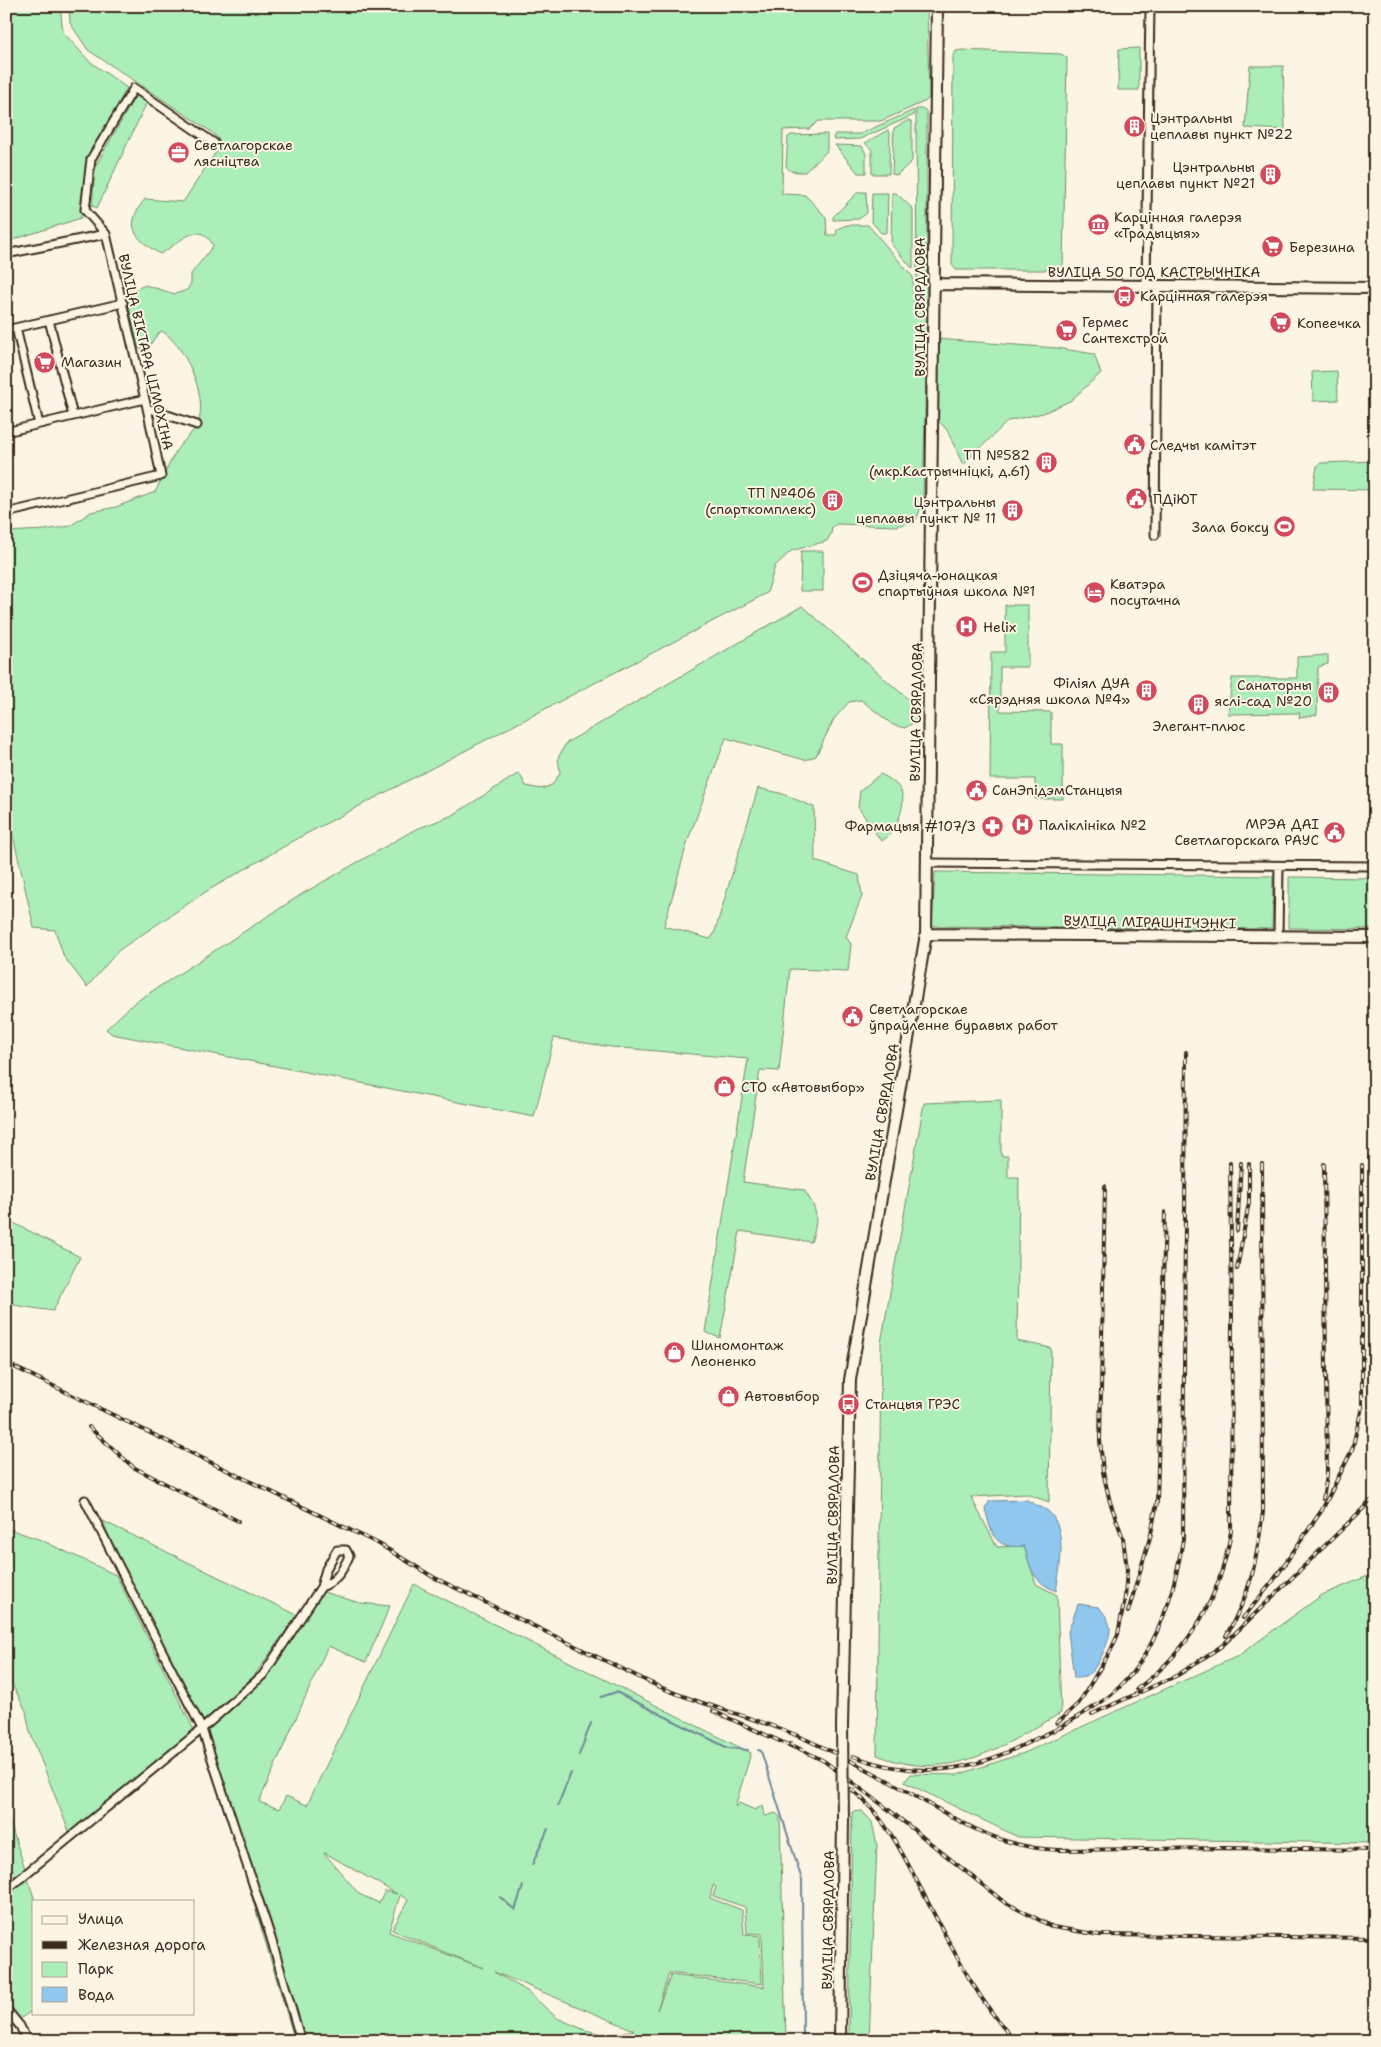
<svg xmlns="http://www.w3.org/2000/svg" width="1381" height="2047" viewBox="0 0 1381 2047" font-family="'Shantell Sans',sans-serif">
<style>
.green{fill:#aceeb7;stroke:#748c6a;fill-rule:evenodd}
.water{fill:#90c7ee;stroke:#6e889b}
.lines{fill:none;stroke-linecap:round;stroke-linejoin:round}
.stream{stroke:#6e889b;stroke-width:2}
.street-casing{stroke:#3b2a1e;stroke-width:11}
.secondary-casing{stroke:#3b2a1e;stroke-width:14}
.street{stroke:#fcf5e5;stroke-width:7}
.secondary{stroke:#fcf5e5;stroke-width:10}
.rail-casing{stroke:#3b2a1e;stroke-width:4}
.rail{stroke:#fcf5e5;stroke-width:2;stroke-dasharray:5.5;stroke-linecap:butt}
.secondary-bridge-casing{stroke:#3b2a1e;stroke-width:14;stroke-linecap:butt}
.secondary-bridge{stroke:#fcf5e5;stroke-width:10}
.labels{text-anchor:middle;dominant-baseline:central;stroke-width:4;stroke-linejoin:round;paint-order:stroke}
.poi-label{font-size:14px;fill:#3b2a1e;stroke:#fcf5e5;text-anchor:start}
.street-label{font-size:14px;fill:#3b2a1e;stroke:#fcf5e5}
</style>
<rect width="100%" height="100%" fill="#fcf5e5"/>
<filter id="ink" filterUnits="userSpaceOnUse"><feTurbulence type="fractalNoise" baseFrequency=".02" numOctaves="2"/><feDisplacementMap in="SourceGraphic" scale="10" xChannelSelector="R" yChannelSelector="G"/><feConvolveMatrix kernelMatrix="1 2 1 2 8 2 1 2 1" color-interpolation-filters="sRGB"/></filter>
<g filter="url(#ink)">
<!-- green -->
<path class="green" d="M 6,6 L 60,6 L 63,32 L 88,60 L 127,88 L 87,158 L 81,218 L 6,242 Z
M 69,6 L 927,6 L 929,98 L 926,101 L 881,121 L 819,121 L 809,129 L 783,130 L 782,194 L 805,195 L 826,217 L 827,235 L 836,235 L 837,229 L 847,225 L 868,225 L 913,277 L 914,314 L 917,317 L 916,109 L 924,109 L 927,113 L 927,325 L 923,503 L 916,520 L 898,526 L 837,524 L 832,527 L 831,534 L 827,541 L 791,551 L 775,566 L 767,593 L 304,835 L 207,891 L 119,950 L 87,987 L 64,957 L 55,930 L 34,928 L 6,804 L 6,532 L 45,530 L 70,526 L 91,512 L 116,507 L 155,492 C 162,478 169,464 176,451 C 182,441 196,431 199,420 C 207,393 184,345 162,331 C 153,336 152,347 143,351 L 138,347 L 126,294 L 145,285 L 175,294 L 187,290 L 191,283 L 191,274 L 213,246 C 199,216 177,246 160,254 C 133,238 124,225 145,199 L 183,202 L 216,152 L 219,140 L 213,133 L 88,50 L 70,23 Z
M 1139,48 L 1139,90 L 1118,90 L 1119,49 Z
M 962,50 L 1061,54 L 1067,58 L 1063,266 L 1059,270 L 956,270 L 952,265 L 953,57 L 956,51 Z
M 1250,66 L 1283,66 L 1285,130 L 1245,128 Z
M 136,95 L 147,102 L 97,208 L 92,206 L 95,167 Z
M 914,110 L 914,115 L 860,139 L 835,140 L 833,138 L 835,134 L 860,134 Z
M 909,120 L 912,122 L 912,161 L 897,175 L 892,174 L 894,128 Z
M 888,130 L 890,133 L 889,174 L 872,174 L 872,150 L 865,143 Z
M 827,134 L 827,151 L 805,172 C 797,172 790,173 786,166 L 788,137 L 791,135 Z
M 835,145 L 862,146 L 866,154 L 866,173 L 858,173 Z
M 858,192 L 866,192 L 867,213 L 859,219 L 833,220 L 833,217 Z
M 872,193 L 888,193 L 887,231 L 885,233 L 881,233 L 871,221 Z
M 892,193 L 896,193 L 913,209 L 913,269 L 891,244 Z
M 936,339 L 1057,348 L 1094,354 L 1101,373 L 1070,401 L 1043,413 L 1008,421 L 963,465 L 947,430 L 934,416 Z
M 1337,371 L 1338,400 L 1313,401 L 1312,372 Z
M 1375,461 L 1375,490 L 1313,489 L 1317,466 L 1321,463 Z
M 801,551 L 823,551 L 823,591 L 800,591 Z
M 1005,605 L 1028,605 L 1028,667 L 1000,667 L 1000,711 L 1051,712 L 1051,744 L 1063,744 L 1063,799 L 1035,799 L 1035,779 L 990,779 L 991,652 L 1005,652 Z
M 802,606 L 917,707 L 916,721 L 905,728 L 893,725 L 861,700 L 849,702 L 834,719 L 816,756 L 805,760 L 726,738 L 688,840 L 664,926 L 710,939 L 714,934 L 758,788 L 780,793 L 814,807 L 815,861 L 859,875 L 862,896 L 846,937 L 851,944 L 848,971 L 790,969 L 779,1071 L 760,1070 L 743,1182 L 804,1190 C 818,1210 819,1218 811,1242 L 740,1231 L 720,1338 L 705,1332 L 748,1059 L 611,1047 L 554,1038 L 534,1117 L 112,1034 L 106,1029 L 134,1003 L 302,894 L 414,830 L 453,815 L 519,773 L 526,786 L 541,789 L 552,785 L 560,773 L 558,758 L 566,743 Z
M 1328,655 L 1328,664 L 1318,667 L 1317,715 L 1299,718 L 1300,713 L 1228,714 L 1232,678 L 1297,678 L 1297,657 Z
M 880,774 C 888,777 900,785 902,794 C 906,807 894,837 881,841 L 858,807 L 860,791 Z
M 935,872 L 1273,876 L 1272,929 L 932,926 Z
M 1289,877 L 1375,878 L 1375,929 L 1289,928 Z
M 1001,1100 L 1001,1156 L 1008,1156 L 1008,1177 L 1019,1177 L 1017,1341 L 1051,1348 L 1049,1502 L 1027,1494 L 971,1497 L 997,1547 L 1024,1546 L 1036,1584 L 1057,1595 L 1061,1713 C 999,1748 950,1784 877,1755 L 881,1343 L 924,1103 Z
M 6,1219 L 80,1257 L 53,1311 L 19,1306 L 6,1301 Z
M 103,1521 L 297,1615 L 254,1676 L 199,1725 L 112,1546 Z
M 6,1528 L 41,1540 L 116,1575 L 194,1730 L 70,1834 L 30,1732 L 26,1711 L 12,1684 L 6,1649 Z
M 1375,1573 L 1375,1843 L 1018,1837 L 904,1782 L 911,1774 L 957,1775 L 1024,1753 L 1238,1656 L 1322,1595 Z
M 414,1584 L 751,1753 L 735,1807 L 739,1803 L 755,1810 L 763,1805 L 765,1816 L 776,1813 L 780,1817 L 786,2041 L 295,2041 L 203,1734 L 261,1681 L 281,1655 L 320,1591 L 360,1603 L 390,1606 L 366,1662 L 328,1646 L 259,1802 L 279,1809 L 286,1796 L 307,1805 ZM 324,1853 L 325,1853 L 397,1894 L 385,1891 L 379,1903 L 359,1894 ZM 713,1885 L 716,1887 L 713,1896 L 745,1907 L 747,1933 L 762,1934 L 764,1987 L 671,1975 L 657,2010 L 669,1973 L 762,1984 L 760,1936 L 744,1934 L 742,1910 L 710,1898 ZM 400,1895 L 408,1900 L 392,1930 L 483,1968 L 389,1932 ZM 494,1972 L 634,2030 L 609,2035 L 585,2030 L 557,2018 L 527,1991 Z
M 6,1810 L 25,1869 L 6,1884 Z
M 862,1811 L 872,1822 L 877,1845 L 869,2041 L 849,2041 L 852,1812 Z
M 28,1879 L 35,1901 L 34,2009 L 20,2019 L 6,1999 L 6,1896 Z"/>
<!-- water -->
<path class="water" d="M 1027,1500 C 1033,1504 1042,1507 1048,1511 C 1068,1529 1060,1568 1056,1591 C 1032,1581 1031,1569 1024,1546 C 994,1550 991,1533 985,1508 L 990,1501 Z
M 1078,1604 L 1099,1607 C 1104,1613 1109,1620 1110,1628 C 1111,1640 1096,1672 1085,1677 C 1082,1678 1077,1678 1074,1678 L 1068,1632 Z"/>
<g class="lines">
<!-- stream -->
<path class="stream" d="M 601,1697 L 616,1692 L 728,1748 L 748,1750
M 758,1750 L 761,1751 L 802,1880 L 803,2041
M 579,1755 L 591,1723
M 558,1805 L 571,1773
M 532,1865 L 548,1829
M 500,1897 L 515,1910 L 523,1886"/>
<defs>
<path id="street" d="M 6,254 L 106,234 L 85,210 L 91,159 L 134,88 L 214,143
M 1146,286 L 1150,6
M 49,320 L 73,416
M 16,328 L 39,424
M 6,330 L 123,303
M 147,408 L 197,425
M 6,432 L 145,399
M 6,513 L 161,476 L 147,408 L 106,234
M 1155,535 L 1157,286
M 928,863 L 1375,866
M 1278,937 L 1279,866
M 85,1500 L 202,1729 L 271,1938 L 301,2041
M 6,1890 L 202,1729 L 263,1675 L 321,1587 L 326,1569 L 337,1550 L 346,1550 L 349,1556 C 343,1570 336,1582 321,1587
M 6,2009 L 20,2026 L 27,2041"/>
<path id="secondary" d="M 934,284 L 1375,288
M 926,934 L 1375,937
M 842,1725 L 850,1380 L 926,934 L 937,6
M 840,2041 L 843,1821"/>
</defs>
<!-- street casing -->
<use href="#street" class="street-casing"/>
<!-- secondary casing -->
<use href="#secondary" class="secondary-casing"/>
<!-- street -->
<use href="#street" class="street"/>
<!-- secondary -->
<use href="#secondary" class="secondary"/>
<defs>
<path id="rail" d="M 1237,1231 L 1241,1163
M 1237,1269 L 1249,1202 L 1249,1164
M 6,1363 L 379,1544 L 433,1577 L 651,1683 C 698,1705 750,1715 798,1736 C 833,1751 869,1770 903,1789 C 956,1819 996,1848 1059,1850 L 1225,1848 L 1375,1850
M 89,1427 L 133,1467 L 238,1521
M 1323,1499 L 1327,1475 L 1324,1164
M 1128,1612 L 1151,1534 L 1157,1502 L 1165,1212
M 1243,1618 L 1273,1581 L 1322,1510 L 1352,1450 L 1362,1407 L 1362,1165
M 1226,1636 C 1252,1590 1256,1563 1263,1512 L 1262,1164
M 1137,1689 C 1191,1649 1221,1597 1231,1531 L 1232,1319 L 1230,1163
M 713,1711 L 795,1748
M 1092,1714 L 1178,1675 L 1223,1645 L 1375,1497
M 1057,1723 L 1079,1703 L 1111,1650 L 1118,1634 L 1125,1598 L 1127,1569 L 1123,1538 L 1110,1502 L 1103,1472 L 1100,1440 L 1105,1186
M 1057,1729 C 1075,1718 1095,1708 1112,1694 C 1156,1656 1174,1595 1183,1539 L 1186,1052
M 790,1744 L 824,1761 L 889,1810 L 1004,1902 L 1053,1927 L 1100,1935 L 1375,1938
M 853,1756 C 903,1775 953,1775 1003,1754 C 1023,1746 1042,1735 1062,1727
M 851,1789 C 884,1815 902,1852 921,1889 C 949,1942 974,1996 1015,2041"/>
</defs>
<!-- rail casing -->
<use href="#rail" class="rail-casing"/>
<!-- rail -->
<use href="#rail" class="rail"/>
<defs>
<path id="secondary-bridge" d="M 842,1725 L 843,1821"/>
</defs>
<!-- secondary-bridge casing -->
<use href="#secondary-bridge" class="secondary-bridge-casing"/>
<!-- secondary-bridge -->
<use href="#secondary-bridge" class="secondary-bridge"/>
</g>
</g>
<!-- icons -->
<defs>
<symbol id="building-disc" viewBox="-11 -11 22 22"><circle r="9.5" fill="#d1495b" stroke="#fcf5e5"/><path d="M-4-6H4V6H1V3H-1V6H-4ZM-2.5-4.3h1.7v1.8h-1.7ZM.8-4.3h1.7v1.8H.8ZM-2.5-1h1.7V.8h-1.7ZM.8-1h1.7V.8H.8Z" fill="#fff"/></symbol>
<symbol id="office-disc" viewBox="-11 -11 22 22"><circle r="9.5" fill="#d1495b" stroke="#fcf5e5"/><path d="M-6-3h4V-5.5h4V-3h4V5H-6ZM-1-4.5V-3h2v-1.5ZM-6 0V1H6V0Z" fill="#fff"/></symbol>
<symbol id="museum-disc" viewBox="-11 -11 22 22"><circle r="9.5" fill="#d1495b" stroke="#fcf5e5"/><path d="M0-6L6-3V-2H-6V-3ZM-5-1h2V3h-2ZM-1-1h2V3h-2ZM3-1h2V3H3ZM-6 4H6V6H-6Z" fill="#fff"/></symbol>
<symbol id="supermarket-disc" viewBox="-11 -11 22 22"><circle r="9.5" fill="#d1495b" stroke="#fcf5e5"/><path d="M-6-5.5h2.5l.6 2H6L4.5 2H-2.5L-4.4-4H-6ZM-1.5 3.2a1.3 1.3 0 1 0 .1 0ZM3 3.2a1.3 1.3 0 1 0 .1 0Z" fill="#fff"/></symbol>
<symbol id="bus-disc" viewBox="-11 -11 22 22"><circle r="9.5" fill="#d1495b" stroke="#fcf5e5"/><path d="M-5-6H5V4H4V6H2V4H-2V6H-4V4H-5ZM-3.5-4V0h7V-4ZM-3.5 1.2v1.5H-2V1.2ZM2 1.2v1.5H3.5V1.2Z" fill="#fff"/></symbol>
<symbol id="civic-disc" viewBox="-11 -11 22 22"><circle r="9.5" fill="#d1495b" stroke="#fcf5e5"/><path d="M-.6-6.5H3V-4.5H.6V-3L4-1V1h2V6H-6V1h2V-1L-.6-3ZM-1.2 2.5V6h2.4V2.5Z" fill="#fff"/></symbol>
<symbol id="stadium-disc" viewBox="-11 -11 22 22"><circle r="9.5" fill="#d1495b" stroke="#fcf5e5"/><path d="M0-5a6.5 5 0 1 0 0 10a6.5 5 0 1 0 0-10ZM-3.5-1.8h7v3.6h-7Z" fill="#fff"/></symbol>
<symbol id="hotel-disc" viewBox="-11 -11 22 22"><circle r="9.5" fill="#d1495b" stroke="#fcf5e5"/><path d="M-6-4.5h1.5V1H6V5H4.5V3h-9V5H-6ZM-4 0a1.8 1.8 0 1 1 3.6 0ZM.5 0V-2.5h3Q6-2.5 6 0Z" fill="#fff"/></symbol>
<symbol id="hospital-disc" viewBox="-11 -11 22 22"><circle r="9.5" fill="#d1495b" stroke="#fcf5e5"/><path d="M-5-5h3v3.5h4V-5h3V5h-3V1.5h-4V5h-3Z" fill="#fff"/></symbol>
<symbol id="pharmacy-disc" viewBox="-11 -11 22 22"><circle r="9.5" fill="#d1495b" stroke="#fcf5e5"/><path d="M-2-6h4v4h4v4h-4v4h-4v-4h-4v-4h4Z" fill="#fff"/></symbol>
<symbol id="shop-disc" viewBox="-11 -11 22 22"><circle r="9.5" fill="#d1495b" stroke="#fcf5e5"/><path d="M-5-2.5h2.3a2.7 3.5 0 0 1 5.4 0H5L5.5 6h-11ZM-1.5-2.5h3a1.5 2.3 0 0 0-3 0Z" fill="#fff"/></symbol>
</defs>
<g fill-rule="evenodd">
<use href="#building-disc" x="1122" y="114" width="25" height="25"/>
<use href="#office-disc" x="166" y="140" width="25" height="25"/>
<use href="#building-disc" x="1258" y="162" width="25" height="25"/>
<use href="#museum-disc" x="1086" y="212" width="25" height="25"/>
<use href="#supermarket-disc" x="1260" y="234" width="25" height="25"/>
<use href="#bus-disc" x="1112" y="284" width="25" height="25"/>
<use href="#supermarket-disc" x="1268" y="310" width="25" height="25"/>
<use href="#supermarket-disc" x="1054" y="318" width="25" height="25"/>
<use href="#supermarket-disc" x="32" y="350" width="25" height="25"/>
<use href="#civic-disc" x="1122" y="432" width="25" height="25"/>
<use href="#building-disc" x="1034" y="450" width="25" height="25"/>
<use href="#civic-disc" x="1124" y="486" width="25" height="25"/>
<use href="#building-disc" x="820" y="488" width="25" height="25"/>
<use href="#building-disc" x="1000" y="498" width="25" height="25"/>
<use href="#stadium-disc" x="1272" y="514" width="25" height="25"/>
<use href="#stadium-disc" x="850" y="570" width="25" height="25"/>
<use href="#hotel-disc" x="1082" y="580" width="25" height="25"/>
<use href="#hospital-disc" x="954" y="614" width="25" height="25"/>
<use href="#building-disc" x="1134" y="678" width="25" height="25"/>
<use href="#building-disc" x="1316" y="680" width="25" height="25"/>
<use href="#building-disc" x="1186" y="692" width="25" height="25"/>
<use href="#civic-disc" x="964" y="778" width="25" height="25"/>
<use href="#hospital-disc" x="1010" y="812" width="25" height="25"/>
<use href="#pharmacy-disc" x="980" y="814" width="25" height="25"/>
<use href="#civic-disc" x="1322" y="820" width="25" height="25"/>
<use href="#civic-disc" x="840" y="1004" width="25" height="25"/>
<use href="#shop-disc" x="712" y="1074" width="25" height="25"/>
<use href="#shop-disc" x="662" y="1340" width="25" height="25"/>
<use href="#shop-disc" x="716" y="1384" width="25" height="25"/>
<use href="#bus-disc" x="836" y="1392" width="25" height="25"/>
</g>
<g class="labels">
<!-- poi labels -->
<g class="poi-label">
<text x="1150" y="118">Цэнтральны<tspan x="1150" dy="16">цеплавы пункт №22</tspan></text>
<text x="194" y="145">Светлагорскае<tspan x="194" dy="16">лясніцтва</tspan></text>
<text x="1255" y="167" text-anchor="end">Цэнтральны<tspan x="1255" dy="16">цеплавы пункт №21</tspan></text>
<text x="1114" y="217">Карцінная галерэя<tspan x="1114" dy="16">«Традыцыя»</tspan></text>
<text x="1289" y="247">Березина</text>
<text x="1140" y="296">Карцінная галерэя</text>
<text x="1082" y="322">Гермес<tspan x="1082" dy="16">Сантехстрой</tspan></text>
<text x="1297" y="323">Копеечка</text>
<text x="61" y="362">Магазин</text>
<text x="1150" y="445">Следчы камітэт</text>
<text x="1030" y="455" text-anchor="end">ТП №582<tspan x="1030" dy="16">(мкр.Кастрычніцкі, д.61)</tspan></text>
<text x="816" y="493" text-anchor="end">ТП №406<tspan x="816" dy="16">(спарткомплекс)</tspan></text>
<text x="1153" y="499">ПДіЮТ</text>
<text x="996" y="502" text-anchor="end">Цэнтральны<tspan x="996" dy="16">цеплавы пункт № 11</tspan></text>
<text x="1269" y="527" text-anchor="end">Зала боксу</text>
<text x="878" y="575">Дзіцяча-юнацкая<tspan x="878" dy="16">спартыўная школа №1</tspan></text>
<text x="1110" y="584">Кватэра<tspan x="1110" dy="16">посутачна</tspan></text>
<text x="983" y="627">Helix</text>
<text x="1130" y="683" text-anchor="end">Філіял ДУА<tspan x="1130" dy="16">«Сярэдняя школа №4»</tspan></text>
<text x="1312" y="685" text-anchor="end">Санаторны<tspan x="1312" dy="16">яслі-сад №20</tspan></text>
<text x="1199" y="726" text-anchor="middle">Элегант-плюс</text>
<text x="992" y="790">СанЭпідэмСтанцыя</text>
<text x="1319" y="824" text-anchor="end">МРЭА ДАІ<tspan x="1319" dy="16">Светлагорскага РАУС</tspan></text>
<text x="1039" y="825">Паліклініка №2</text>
<text x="976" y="826" text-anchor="end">Фармацыя #107/3</text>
<text x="869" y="1009">Светлагорскае<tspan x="869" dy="16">ўпраўленне буравых работ</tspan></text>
<text x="741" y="1087">СТО «Автовыбор»</text>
<text x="691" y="1345">Шиномонтаж<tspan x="691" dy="16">Леоненко</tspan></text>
<text x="744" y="1396">Автовыбор</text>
<text x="865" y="1404">Станцыя ГРЭС</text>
</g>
<!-- street labels -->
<g class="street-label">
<text x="1154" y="272">ВУЛІЦА 50 ГОД КАСТРЫЧНІКА</text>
<text transform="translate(920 307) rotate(-90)">ВУЛІЦА СВЯРДЛОВА</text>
<text transform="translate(146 352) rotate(77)">ВУЛІЦА ВІКТАРА ЦІМОХІНА</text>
<text transform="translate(916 712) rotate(-89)">ВУЛІЦА СВЯРДЛОВА</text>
<text transform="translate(1150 922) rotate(1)">ВУЛІЦА МІРАШНІЧЭНКІ</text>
<text transform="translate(882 1112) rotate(-80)">ВУЛІЦА СВЯРДЛОВА</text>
<text transform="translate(833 1515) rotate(-89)">ВУЛІЦА СВЯРДЛОВА</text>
<text transform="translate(828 1920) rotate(-89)">ВУЛІЦА СВЯРДЛОВА</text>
</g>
</g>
<!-- margin -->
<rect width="1381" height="2047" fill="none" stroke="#fcf5e5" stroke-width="25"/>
<rect x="12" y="12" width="1356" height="2022" fill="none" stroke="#3b2a1e" stroke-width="2" filter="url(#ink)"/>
<!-- legend -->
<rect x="32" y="1900" width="162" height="115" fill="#fcf5e5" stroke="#afa495"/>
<rect x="42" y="1916" width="25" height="8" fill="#fcf5e5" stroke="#afa495"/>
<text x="78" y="1924" font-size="15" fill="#3b2a1e">Улица</text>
<rect x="42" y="1941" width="25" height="8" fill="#3b2a1e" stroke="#afa495"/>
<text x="78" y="1950" font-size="15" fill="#3b2a1e">Железная дорога</text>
<rect x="42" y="1962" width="25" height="15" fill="#aceeb7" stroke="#afa495"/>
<text x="78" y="1974" font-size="15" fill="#3b2a1e">Парк</text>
<rect x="42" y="1987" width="25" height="15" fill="#90c7ee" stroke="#afa495"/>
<text x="78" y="2000" font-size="15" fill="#3b2a1e">Вода</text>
</svg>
